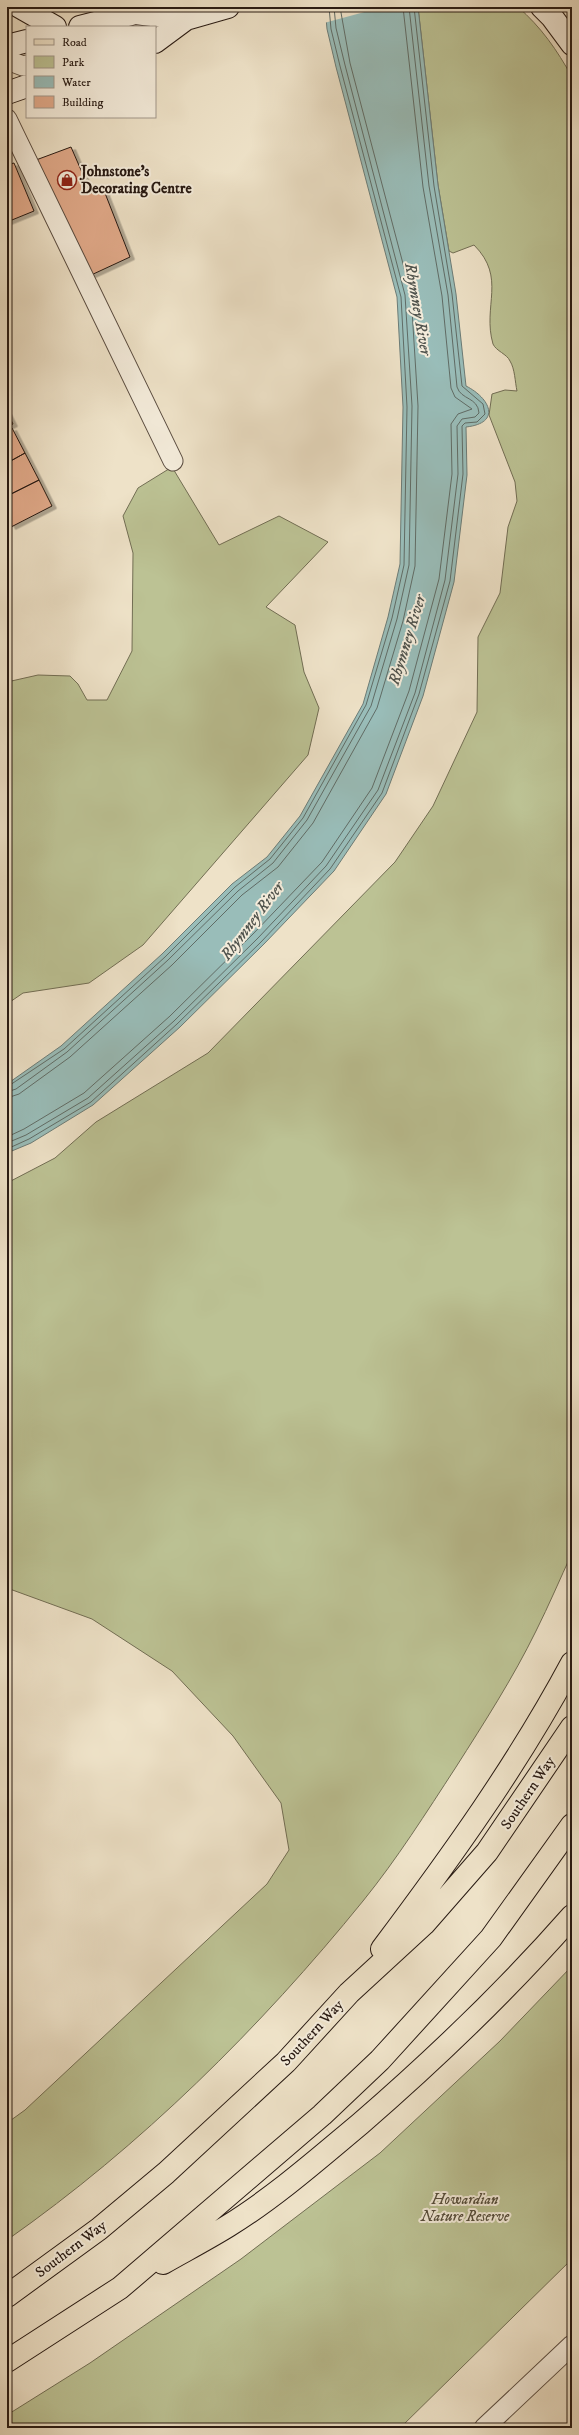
<svg xmlns="http://www.w3.org/2000/svg" width="579" height="2435" viewBox="0 0 579 2435" font-family="'IM FELL DW Pica',serif">
<style>
.green{fill:#bcc294;stroke:#726e54}
.water{fill:#99bdb9;stroke:#6c7c77}
.pier{fill:#eee2c8}
.lines{fill:none;stroke-linecap:round;stroke-linejoin:round}
.shore{stroke:#606c66;stroke-width:1}
.building{fill:#e1aa8a;stroke:#281a13;filter:url(#shadow)}
.lane-casing{stroke:#5a4c40;stroke-width:21}
.secondary-casing{stroke:#281a13;stroke-width:24}
.primary-casing{stroke:#281a13;stroke-width:24}
.lane{stroke:#f4ecdb;stroke-width:19}
.secondary{stroke:#f4ecdb;stroke-width:22}
.primary{stroke:#eee2c8;stroke-width:22}
.labels{text-anchor:middle;dominant-baseline:central;stroke-width:4;stroke-linejoin:round;paint-order:stroke}
.poi-label{font-size:15px;font-weight:bold;fill:#281a13;stroke:#f4ecdb;text-anchor:start}
.street-label{font-size:15px;fill:#281a13;stroke:#f4ecdb}
.park-label{font-size:15px;font-style:italic;fill:#544c3a;stroke:#f4ecdb}
.water-label{font-size:16px;font-style:italic;fill:#50534d;stroke:#f4ecdb}
</style>
<defs>
<filter id="shadow"><feDropShadow dx="4.5" dy="2.5" stdDeviation="0" flood-color="#0004"/></filter>
</defs>
<rect width="100%" height="100%" fill="#eee2c8"/>
<filter id="stains"><feTurbulence type="fractalNoise" baseFrequency=".005" numOctaves="4"/><feColorMatrix values="0 0 0 0 .2 0 0 0 0 .09 0 0 0 0 .02 0 0 0 .5 -.17"/></filter>
<radialGradient id="worn" r=".72"><stop offset=".6" stop-color="#630" stop-opacity="0"/><stop offset="1" stop-color="#630" stop-opacity=".3"/></radialGradient>
<!-- green -->
<path class="green" d="M 418,7 L 518,7 C 541,27 557,50 572,77 L 572,1553 C 560,1579 549,1605 536,1631 C 513,1678 484,1723 456,1767 C 426,1813 397,1859 363,1901 C 260,2028 141,2146 7,2240 L 7,2123 L 25,2110 L 267,1884 L 289,1850 L 281,1803 L 233,1736 L 172,1671 L 92,1619 L 7,1588 L 7,1183 L 55,1158 L 96,1122 L 208,1053 L 395,862 L 433,806 L 477,712 L 478,637 L 500,593 L 508,527 L 517,501 L 515,482 L 489,415 L 492,394 L 505,390 L 517,391 C 515,382 515,369 510,361 C 507,354 496,351 493,344 C 482,306 507,278 474,245 L 453,253 L 449,251 L 438,185 Z
M 172,467 L 219,545 L 279,516 L 328,542 L 266,607 L 295,625 L 304,672 L 319,708 L 308,755 L 143,945 L 89,983 L 23,993 L 7,1004 L 7,682 L 38,675 L 70,676 L 78,684 L 87,700 L 107,700 L 132,651 L 133,553 L 123,516 L 138,488 Z
M 572,1966 L 572,2259 L 400,2428 L 7,2428 L 7,2415 L 90,2363 L 241,2259 L 380,2153 L 500,2041 Z"/>
<!-- water -->
<path class="water" d="M 325,7 L 418,7 L 438,185 L 456,294 L 466,386 C 490,398 502,423 466,427 L 467,475 L 454,582 L 423,696 L 386,794 L 334,871 L 264,944 L 180,1027 L 93,1105 L 31,1143 L 7,1153 L 7,1084 L 61,1046 L 162,954 L 232,884 L 267,857 L 300,816 L 363,704 L 388,617 L 400,564 L 403,407 L 397,297 L 336,67 L 327,29 Z"/>
<!-- pier -->
<path class="pier" d="M 323,7 L 383,7 L 324,23 Z"/>
<g class="lines">
<!-- shore -->
<path class="shore" d="M 7,1087 L 64,1049 L 165,957 L 235,887 L 270,859 L 303,818 L 366,705 L 392,618 L 404,565 L 407,407 L 401,297 L 340,66 L 331,29 L 329,7
M 7,1092 L 16,1089 L 67,1052 L 168,960 L 238,891 L 273,863 L 307,820 L 371,706 L 397,619 L 409,565 L 412,406 L 405,295 L 345,65 L 336,28 L 334,7
M 7,1098 L 19,1094 L 70,1057 L 172,965 L 242,895 L 278,867 L 313,823 L 377,708 L 403,621 L 415,566 L 418,406 L 411,294 L 350,63 L 340,7
M 7,1137 L 24,1129 L 84,1093 L 170,1016 L 253,934 L 322,862 L 372,788 L 409,691 L 439,579 L 452,474 L 451,424 L 458,414 L 472,409 L 455,397 L 451,388 L 442,296 L 423,187 L 403,7
M 7,1143 L 26,1135 L 88,1098 L 174,1021 L 258,938 L 326,866 L 378,790 L 415,693 L 445,580 L 458,474 L 457,426 L 462,419 L 475,417 L 479,413 C 478,397 461,400 457,387 L 448,295 L 429,186 L 409,7
M 7,1149 L 29,1139 L 91,1102 L 177,1024 L 261,942 L 330,869 L 382,793 L 419,694 L 450,581 L 463,474 L 462,426 L 465,423 L 477,422 L 485,414 L 483,404 L 462,386 L 452,294 L 434,186 L 414,7"/>
</g>
<!-- building -->
<path class="building" d="M 71,147 L 91,193 L 103,188 L 130,257 L 89,276 L 36,160 Z
M 14,163 L 34,211 L 7,222 L 7,165 Z
M 7,412 L 13,424 L 7,427 Z
M 12,428 L 25,453 L 7,463 L 7,430 Z
M 25,453 L 39,480 L 7,496 L 7,463 Z
M 39,480 L 52,506 L 11,527 L 7,519 L 7,496 Z"/>
<g class="lines">
<defs>
<path id="lane" d="M 7,60 L 23,66 L 27,65
M 7,119 L 173,461
M 484,2428 L 572,2345"/>
<path id="secondary" d="M 20,7 L 55,27
M 542,7 L 552,17 L 572,44
M 80,27 L 135,13 L 186,19 L 228,7
M 155,42 L 186,19
M 7,46 L 27,41
M 7,93 L 27,86"/>
<path id="primary" d="M 382,1949 C 451,1857 518,1764 572,1663
M 163,2263 C 184,2251 207,2239 228,2226 C 275,2197 318,2159 360,2124 C 435,2059 507,1990 572,1916
M 7,2296 L 99,2229 L 166,2173 L 286,2062 L 349,1993 L 424,1924 L 487,1852 L 572,1727
M 7,2361 L 120,2288 L 322,2115 L 380,2060 L 491,1938 L 572,1825"/>
</defs>
<!-- lane casing -->
<use href="#lane" class="lane-casing"/>
<!-- secondary casing -->
<use href="#secondary" class="secondary-casing"/>
<!-- primary casing -->
<use href="#primary" class="primary-casing"/>
<!-- lane -->
<use href="#lane" class="lane"/>
<!-- secondary -->
<use href="#secondary" class="secondary"/>
<!-- primary -->
<use href="#primary" class="primary"/>
</g>
<!-- icons -->
<defs>
<symbol id="shop-ring" viewBox="-11 -11 22 22"><circle r="9.5" fill="#f4ecdb" stroke="#8f2418" stroke-width="1.5"/><path d="M-5-2.5h2.3a2.7 3.5 0 0 1 5.4 0H5L5.5 6h-11ZM-1.5-2.5h3a1.5 2.3 0 0 0-3 0Z" fill="#8f2418"/></symbol>
</defs>
<g fill-rule="evenodd">
<use href="#shop-ring" x="56" y="169" width="22" height="22"/>
</g>
<g class="labels">
<!-- poi labels -->
<g class="poi-label">
<text x="81" y="171">Johnstone's<tspan x="81" dy="17">Decorating Centre</tspan></text>
</g>
<!-- street labels -->
<g class="street-label">
<text transform="translate(528 1793) rotate(-56)">Southern Way</text>
<text transform="translate(312 2033) rotate(-47)">Southern Way</text>
<text transform="translate(71 2249) rotate(-37)">Southern Way</text>
</g>
<!-- park labels -->
<g class="park-label">
<text x="465" y="2199">Howardian<tspan x="465" dy="17">Nature Reserve</tspan></text>
</g>
<!-- water labels -->
<g class="water-label">
<text transform="translate(418 309) rotate(80)">Rhymney River</text>
<text transform="translate(407 640) rotate(-73)">Rhymney River</text>
<text transform="translate(252 921) rotate(-53)">Rhymney River</text>
</g>
</g>
<!-- margin -->
<rect width="579" height="2435" fill="none" stroke="#eee2c8" stroke-width="24"/>
<rect x="8" y="8" width="563" height="2419" fill="none" stroke="#281a13" stroke-width="2"/>
<rect x="12" y="12" width="555" height="2411" fill="none" stroke="#281a13"/>
<!-- legend -->
<rect x="26" y="26" width="130" height="92" fill="#f4ecdb" stroke="#a2988b"/>
<rect x="34" y="39" width="20" height="6" fill="#eee2c8" stroke="#a2988b"/>
<text x="62" y="46" font-size="12" fill="#281a13">Road</text>
<rect x="34" y="56" width="20" height="12" fill="#bcc294" stroke="#a2988b"/>
<text x="62" y="66" font-size="12" fill="#281a13">Park</text>
<rect x="34" y="76" width="20" height="12" fill="#99bdb9" stroke="#a2988b"/>
<text x="62" y="86" font-size="12" fill="#281a13">Water</text>
<rect x="34" y="96" width="20" height="12" fill="#e1aa8a" stroke="#a2988b"/>
<text x="62" y="106" font-size="12" fill="#281a13">Building</text>
<rect width="100%" height="100%" filter="url(#stains)"/>
<rect width="100%" height="100%" fill="url(#worn)"/>
</svg>
